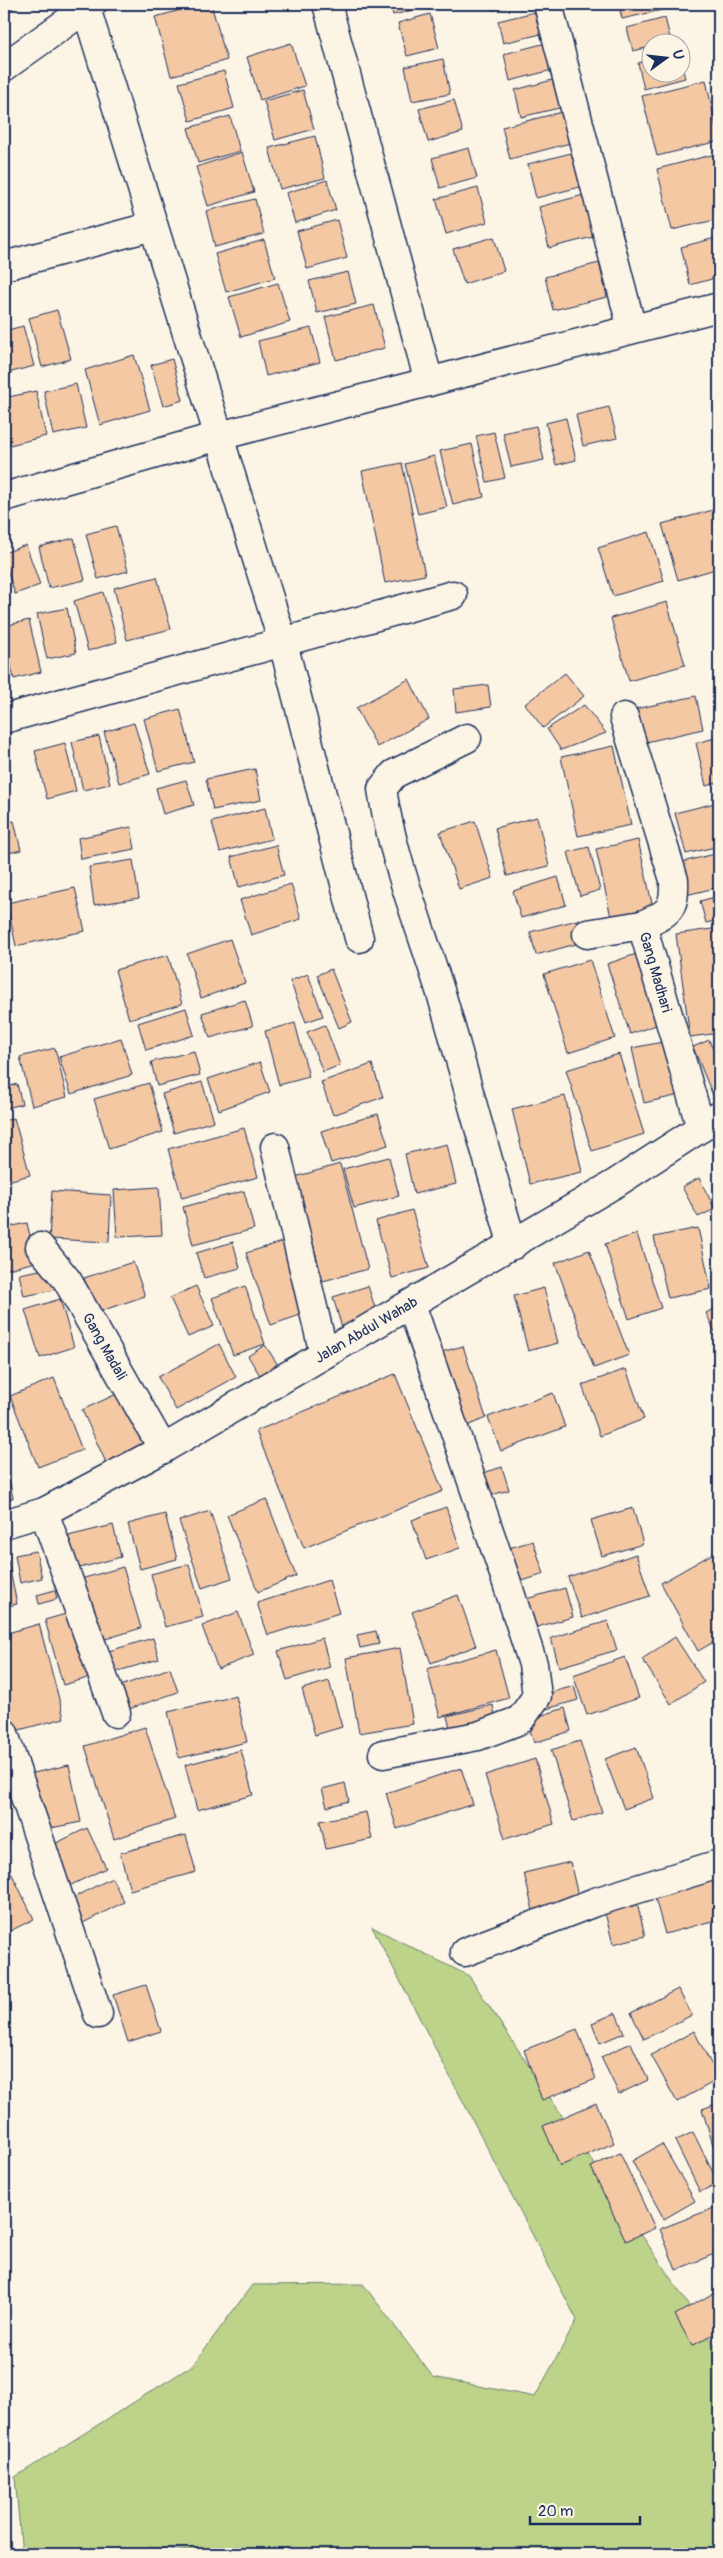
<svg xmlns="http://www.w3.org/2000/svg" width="723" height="2558" viewBox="0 0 723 2558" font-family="Pangolin,sans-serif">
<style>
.green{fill:#bdd389;stroke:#6c8174}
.building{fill:#f5c8a4;stroke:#1b2f5e}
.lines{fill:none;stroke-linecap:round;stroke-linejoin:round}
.minor-casing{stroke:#1b2f5e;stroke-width:31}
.minor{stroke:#fcf5e5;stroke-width:28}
.labels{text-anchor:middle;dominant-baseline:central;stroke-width:4;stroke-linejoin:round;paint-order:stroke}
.street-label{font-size:15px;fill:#1b2f5e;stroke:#fcf5e5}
</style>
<rect width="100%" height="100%" fill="#fcf5e5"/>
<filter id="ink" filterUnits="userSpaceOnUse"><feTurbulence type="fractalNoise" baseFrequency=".02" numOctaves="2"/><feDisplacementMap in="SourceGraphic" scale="10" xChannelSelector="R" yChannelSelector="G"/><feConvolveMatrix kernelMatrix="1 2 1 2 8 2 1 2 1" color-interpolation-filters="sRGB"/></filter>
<g filter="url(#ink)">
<!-- green -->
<path class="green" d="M 372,1927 L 469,1976 L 719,2351 L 719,2554 L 220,2554 L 150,2547 L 144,2554 L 22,2554 L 15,2477 L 193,2365 L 252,2285 L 363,2284 L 433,2377 L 535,2397 L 577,2320 Z"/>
<!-- building -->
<path class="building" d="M 4,4 L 15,4 L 16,6 L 4,14 Z
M 203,4 L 211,4 L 227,60 L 171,76 L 155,17 Z
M 390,4 L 428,4 L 429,6 L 393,15 Z
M 490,4 L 515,4 L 492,10 Z
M 619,4 L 661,4 L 662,10 L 622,19 Z
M 719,4 L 719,30 L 713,5 Z
M 535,12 L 541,34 L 503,43 L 498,21 Z
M 430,14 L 439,48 L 407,56 L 398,23 Z
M 665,18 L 671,42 L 650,42 L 650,47 L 633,51 L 627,28 Z
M 291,43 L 305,86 L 260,100 L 247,57 Z
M 546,43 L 552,70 L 510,81 L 504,54 Z
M 443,59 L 450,94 L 412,101 L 405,67 Z
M 650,60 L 650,72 L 680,72 L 680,60 L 685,78 L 644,89 L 638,63 Z
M 224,71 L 234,108 L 190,121 L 179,83 Z
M 556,79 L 563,107 L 521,117 L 515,90 Z
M 706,80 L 719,141 L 657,156 L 642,96 Z
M 303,90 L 314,129 L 275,140 L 264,101 Z
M 454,100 L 463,132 L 428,142 L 419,109 Z
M 566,111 L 574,142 L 510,159 L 502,127 Z
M 230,116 L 240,151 L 198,163 L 188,128 Z
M 315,136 L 325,178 L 280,189 L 269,148 Z
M 469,148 L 477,178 L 440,188 L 432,158 Z
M 242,152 L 254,192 L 208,206 L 196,167 Z
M 575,152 L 584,186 L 536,198 L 528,164 Z
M 719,153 L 719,219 L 672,230 L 657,169 Z
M 327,180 L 336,210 L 295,223 L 286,193 Z
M 478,188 L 487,222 L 446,234 L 436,199 Z
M 591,193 L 601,235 L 549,248 L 539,207 Z
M 255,199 L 264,234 L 215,247 L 206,211 Z
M 337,220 L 347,258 L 307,269 L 297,231 Z
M 494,237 L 504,271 L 464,284 L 453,249 Z
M 719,237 L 719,277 L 690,285 L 681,247 Z
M 264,240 L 275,278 L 226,292 L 215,254 Z
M 599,263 L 607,297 L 553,310 L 545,277 Z
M 348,272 L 356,304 L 317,313 L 309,281 Z
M 278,283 L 290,322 L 241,337 L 229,297 Z
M 374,305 L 385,348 L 336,360 L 325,317 Z
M 57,310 L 71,359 L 42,367 L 29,318 Z
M 23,326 L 34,366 L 4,374 L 4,331 Z
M 311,328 L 320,362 L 266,376 L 258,341 Z
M 134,355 L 150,410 L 100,425 L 85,370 Z
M 172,359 L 183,400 L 163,406 L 151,365 Z
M 76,384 L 86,428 L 53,435 L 44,391 Z
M 36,391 L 46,436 L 10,445 L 4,417 L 4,398 Z
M 609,407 L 617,438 L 583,446 L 576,415 Z
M 566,418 L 576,460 L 556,465 L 546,423 Z
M 536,426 L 544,460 L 511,467 L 503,433 Z
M 494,432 L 505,478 L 487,482 L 476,436 Z
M 472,444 L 484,497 L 453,505 L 440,451 Z
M 434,456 L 447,507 L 418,514 L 405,464 Z
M 719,462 L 719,484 L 714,463 Z
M 402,463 L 425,575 L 385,583 L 362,471 Z
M 713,510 L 719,531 L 719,568 L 678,580 L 662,524 Z
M 116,526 L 128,571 L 98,579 L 86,534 Z
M 649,532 L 664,581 L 613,596 L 598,548 Z
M 74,538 L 85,580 L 49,588 L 39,547 Z
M 26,545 L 40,585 L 15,594 L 4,560 L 4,553 Z
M 157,577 L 171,629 L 127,640 L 114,588 Z
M 103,592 L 117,642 L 88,651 L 74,601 Z
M 667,602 L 685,665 L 629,681 L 611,618 Z
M 67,608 L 76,653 L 47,659 L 37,614 Z
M 29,620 L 41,672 L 14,679 L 4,636 L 4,626 Z
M 565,673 L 584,696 L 543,728 L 525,704 Z
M 409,679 L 429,719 L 377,747 L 356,708 Z
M 488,685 L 491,707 L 456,712 L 454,689 Z
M 696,696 L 703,729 L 642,743 L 635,709 Z
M 584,705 L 606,733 L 561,750 L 547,729 Z
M 180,709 L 194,762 L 158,771 L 144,719 Z
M 134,723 L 150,774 L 119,783 L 104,732 Z
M 99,736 L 110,784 L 83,790 L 72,742 Z
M 719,737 L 719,782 L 706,786 L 696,743 Z
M 65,743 L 76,791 L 47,799 L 35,751 Z
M 614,746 L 631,825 L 578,836 L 561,757 Z
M 255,769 L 261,800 L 213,810 L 206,779 Z
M 186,780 L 194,805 L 163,814 L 156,788 Z
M 719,802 L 719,846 L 686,854 L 675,813 Z
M 265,808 L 272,839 L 220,852 L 212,822 Z
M 537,817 L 549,866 L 507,876 L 495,828 Z
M 14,821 L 21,850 L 4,854 L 4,823 Z
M 475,821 L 493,878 L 459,889 L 440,832 Z
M 131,827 L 135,849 L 81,859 L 78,838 Z
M 638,840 L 653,908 L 611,917 L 596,849 Z
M 276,845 L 284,875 L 239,887 L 231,857 Z
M 589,847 L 600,890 L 580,896 L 568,852 Z
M 719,853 L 719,887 L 686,895 L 678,863 Z
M 133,860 L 139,898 L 94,905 L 89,867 Z
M 558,877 L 566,905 L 521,918 L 513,891 Z
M 291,884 L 301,919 L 251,935 L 240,900 Z
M 75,888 L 85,931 L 16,946 L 7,903 Z
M 719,896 L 719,920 L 706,923 L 700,901 Z
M 581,919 L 587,941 L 536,955 L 530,932 Z
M 719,928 L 719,1033 L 690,1037 L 676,934 Z
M 230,939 L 245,983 L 201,998 L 187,954 Z
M 639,953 L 662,1023 L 630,1034 L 607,964 Z
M 168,955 L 182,1004 L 129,1019 L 115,970 Z
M 590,960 L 615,1038 L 568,1053 L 544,974 Z
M 331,969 L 352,1022 L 339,1028 L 317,975 Z
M 308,974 L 323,1016 L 306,1022 L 290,981 Z
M 245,1000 L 253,1026 L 210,1038 L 202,1013 Z
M 186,1008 L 194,1035 L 146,1050 L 138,1023 Z
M 295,1023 L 309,1077 L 279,1085 L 265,1031 Z
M 325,1025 L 340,1065 L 323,1072 L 307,1032 Z
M 121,1038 L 132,1075 L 71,1094 L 59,1057 Z
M 673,1040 L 684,1094 L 644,1103 L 632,1048 Z
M 709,1040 L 719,1064 L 719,1096 L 714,1098 L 693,1047 Z
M 55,1048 L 67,1097 L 32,1106 L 20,1057 Z
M 194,1051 L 200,1075 L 157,1086 L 151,1062 Z
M 619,1054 L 644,1134 L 592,1151 L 566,1070 Z
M 260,1062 L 270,1092 L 219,1110 L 208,1079 Z
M 372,1064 L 383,1097 L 333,1115 L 321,1082 Z
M 202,1082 L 214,1121 L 174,1133 L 162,1094 Z
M 149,1083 L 163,1132 L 109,1149 L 94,1099 Z
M 17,1084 L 22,1104 L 4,1109 L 4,1088 Z
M 565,1096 L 582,1172 L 530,1184 L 512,1109 Z
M 378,1114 L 388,1145 L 331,1163 L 321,1131 Z
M 14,1118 L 30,1175 L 4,1182 L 4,1121 Z
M 244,1128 L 258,1177 L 182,1198 L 168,1149 Z
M 447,1144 L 456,1184 L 414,1194 L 405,1154 Z
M 389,1157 L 399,1196 L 354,1208 L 343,1169 Z
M 340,1164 L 368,1269 L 323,1281 L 295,1177 Z
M 699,1178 L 715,1209 L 698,1217 L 682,1187 Z
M 159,1187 L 162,1235 L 117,1237 L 114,1190 Z
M 52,1191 L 111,1195 L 109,1242 L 49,1239 Z
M 244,1191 L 254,1229 L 193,1245 L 183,1207 Z
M 412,1210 L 429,1268 L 392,1278 L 376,1221 Z
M 27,1223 L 36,1262 L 4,1270 L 4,1228 Z
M 698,1228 L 711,1289 L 668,1298 L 654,1237 Z
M 637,1234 L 661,1308 L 629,1319 L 605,1244 Z
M 288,1240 L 312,1311 L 271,1325 L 246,1253 Z
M 233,1242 L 240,1268 L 204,1278 L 196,1253 Z
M 589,1250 L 629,1355 L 594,1368 L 555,1263 Z
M 133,1262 L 145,1296 L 95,1313 L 84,1278 Z
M 50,1268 L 55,1290 L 24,1296 L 19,1274 Z
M 196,1286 L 214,1326 L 188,1337 L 170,1298 Z
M 245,1286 L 265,1344 L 233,1355 L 212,1298 Z
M 368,1286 L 378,1317 L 342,1328 L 333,1297 Z
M 544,1288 L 558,1343 L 528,1351 L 514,1296 Z
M 60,1299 L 74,1347 L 40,1358 L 25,1310 Z
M 719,1306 L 719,1340 L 706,1313 Z
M 219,1344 L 236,1377 L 176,1410 L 158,1377 Z
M 265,1345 L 282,1371 L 264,1382 L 248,1356 Z
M 463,1346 L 486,1418 L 462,1428 L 434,1354 Z
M 626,1369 L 644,1419 L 600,1436 L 582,1385 Z
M 395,1374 L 443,1491 L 304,1548 L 256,1431 Z
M 54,1378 L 82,1450 L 38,1467 L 10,1396 Z
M 123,1391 L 150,1448 L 108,1467 L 82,1410 Z
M 553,1393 L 565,1427 L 501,1451 L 488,1417 Z
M 4,1456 L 13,1498 L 4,1500 Z
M 502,1467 L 509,1490 L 484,1497 L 477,1475 Z
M 266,1499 L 296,1576 L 258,1592 L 227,1515 Z
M 446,1507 L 460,1548 L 426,1560 L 412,1520 Z
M 633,1508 L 643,1544 L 602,1556 L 591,1520 Z
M 210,1511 L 232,1578 L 202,1588 L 179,1521 Z
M 165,1514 L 177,1559 L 140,1569 L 128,1524 Z
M 113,1525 L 121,1557 L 76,1569 L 68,1536 Z
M 533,1541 L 544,1574 L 513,1584 L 502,1550 Z
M 719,1550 L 719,1639 L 698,1651 L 661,1583 Z
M 36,1551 L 42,1578 L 20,1583 L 15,1555 Z
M 636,1554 L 650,1596 L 582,1618 L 568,1577 Z
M 8,1561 L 17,1604 L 4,1607 L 4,1562 Z
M 189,1564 L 203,1617 L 165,1627 L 151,1574 Z
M 123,1567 L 141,1628 L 99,1641 L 81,1579 Z
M 329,1580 L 339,1613 L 268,1635 L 257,1603 Z
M 565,1588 L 573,1617 L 526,1630 L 519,1601 Z
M 55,1590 L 57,1599 L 39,1604 L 37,1595 Z
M 458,1595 L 476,1646 L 431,1663 L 412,1612 Z
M 76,1611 L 95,1676 L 63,1685 L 45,1620 Z
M 238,1612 L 254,1655 L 218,1669 L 202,1626 Z
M 608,1621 L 617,1650 L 559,1667 L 551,1638 Z
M 39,1624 L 64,1718 L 8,1733 L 4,1716 L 4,1634 Z
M 376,1631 L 379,1644 L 360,1648 L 357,1635 Z
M 675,1637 L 704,1682 L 671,1704 L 642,1659 Z
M 153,1638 L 159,1659 L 108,1674 L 102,1653 Z
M 322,1638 L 330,1667 L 287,1680 L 278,1651 Z
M 400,1648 L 413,1724 L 359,1733 L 346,1658 Z
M 496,1650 L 509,1698 L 440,1717 L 427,1669 Z
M 625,1657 L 639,1698 L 587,1715 L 573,1675 Z
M 170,1668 L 178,1692 L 126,1710 L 118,1687 Z
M 329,1681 L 342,1727 L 315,1735 L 302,1689 Z
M 574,1686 L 578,1700 L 543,1710 L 539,1696 Z
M 236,1696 L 247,1742 L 179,1758 L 168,1712 Z
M 493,1705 L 497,1726 L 452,1737 L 447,1716 Z
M 565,1708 L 571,1731 L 534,1743 L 527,1720 Z
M 145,1727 L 175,1819 L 114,1839 L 85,1746 Z
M 580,1741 L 602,1812 L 573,1821 L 551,1750 Z
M 636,1747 L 654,1798 L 624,1809 L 605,1759 Z
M 241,1750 L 253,1795 L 197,1810 L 185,1765 Z
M 535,1759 L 554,1824 L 505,1839 L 485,1775 Z
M 69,1765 L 81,1822 L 41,1830 L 29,1774 Z
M 461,1768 L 473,1804 L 397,1829 L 386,1793 Z
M 345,1783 L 349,1801 L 327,1807 L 322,1789 Z
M 366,1812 L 372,1839 L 326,1849 L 320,1821 Z
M 87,1828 L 106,1868 L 63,1889 L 44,1849 Z
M 186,1835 L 196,1872 L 130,1890 L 120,1853 Z
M 6,1862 L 34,1919 L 4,1934 L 4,1863 Z
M 570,1862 L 580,1904 L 534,1915 L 524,1873 Z
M 718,1877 L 719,1919 L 665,1934 L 654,1894 Z
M 112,1878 L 124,1902 L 79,1925 L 66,1901 Z
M 637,1902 L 645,1936 L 613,1944 L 604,1909 Z
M 146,1985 L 161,2031 L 128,2042 L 113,1995 Z
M 678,1989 L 692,2015 L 644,2039 L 631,2013 Z
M 616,2013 L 624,2033 L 600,2043 L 592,2023 Z
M 577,2029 L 596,2079 L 542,2100 L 524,2050 Z
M 694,2031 L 719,2079 L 677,2102 L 651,2055 Z
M 631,2043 L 648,2080 L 619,2094 L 601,2057 Z
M 596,2103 L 614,2143 L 560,2166 L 543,2126 Z
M 719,2103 L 719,2146 L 714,2148 L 702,2109 Z
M 693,2132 L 718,2183 L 700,2192 L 675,2141 Z
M 662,2144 L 695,2201 L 664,2219 L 632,2161 Z
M 620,2153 L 655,2228 L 626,2241 L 591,2167 Z
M 719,2206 L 719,2252 L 676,2270 L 660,2229 Z
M 719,2290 L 719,2331 L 692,2346 L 675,2315 Z"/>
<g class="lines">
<defs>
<g id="minor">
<path d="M 327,4 L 429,382"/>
<path d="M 548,4 L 632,329"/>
<path d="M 86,8 L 283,643 L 359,938"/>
<path d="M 4,67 L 92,4"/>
<path d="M 4,266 L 153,226"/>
<path d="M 4,497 L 219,436 L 719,307"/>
<path id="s1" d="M 624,717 L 674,880 C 675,910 669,913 642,925 L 701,1128"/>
<path d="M 4,719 L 453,595"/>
<path d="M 467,738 L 394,774 L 382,789 C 393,862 422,930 443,1000 C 467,1082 488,1164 513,1245"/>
<path d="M 587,934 L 642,925"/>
<path d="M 275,1147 L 324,1354"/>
<path id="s2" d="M 40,1247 L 67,1280 L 163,1449"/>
<path d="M 44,1512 L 116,1713"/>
<path id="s3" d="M 4,1524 L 44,1512 L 163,1449 L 616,1183 L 719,1116"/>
<path d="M 4,1733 L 14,1764 L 4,1773"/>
<path d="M 383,1754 L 478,1736 L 520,1720 L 537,1696 L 533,1664 L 506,1580 L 411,1304"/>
<path d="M 14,1764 L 98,2014"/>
<path d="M 465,1952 L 595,1902 L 719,1864"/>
</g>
</defs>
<!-- minor casing -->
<use href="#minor" class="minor-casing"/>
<!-- minor -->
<use href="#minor" class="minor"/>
</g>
</g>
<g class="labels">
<!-- street labels -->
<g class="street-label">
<text stroke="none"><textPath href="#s1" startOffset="281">Gang Madhari</textPath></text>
<text stroke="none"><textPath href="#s3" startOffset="412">Jalan Abdul Wahab</textPath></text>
<text stroke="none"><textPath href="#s2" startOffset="119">Gang Madali</textPath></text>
</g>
</g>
<!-- margin -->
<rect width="723" height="2558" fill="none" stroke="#fcf5e5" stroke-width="20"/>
<rect x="10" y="10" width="703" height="2538" fill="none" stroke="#1b2f5e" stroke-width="2" filter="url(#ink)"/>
<!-- north arrow -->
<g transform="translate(666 58) rotate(75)"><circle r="24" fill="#fcf5e5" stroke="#a2a6af"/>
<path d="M0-4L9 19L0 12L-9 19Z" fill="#1b2f5e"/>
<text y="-8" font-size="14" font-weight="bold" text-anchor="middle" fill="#1b2f5e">U</text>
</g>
<!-- scale -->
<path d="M530 2516v8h110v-8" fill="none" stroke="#1b2f5e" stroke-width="2.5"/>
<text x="538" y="2516" font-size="15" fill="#1b2f5e" stroke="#fcf5e5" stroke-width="4" paint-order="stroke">20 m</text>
</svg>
